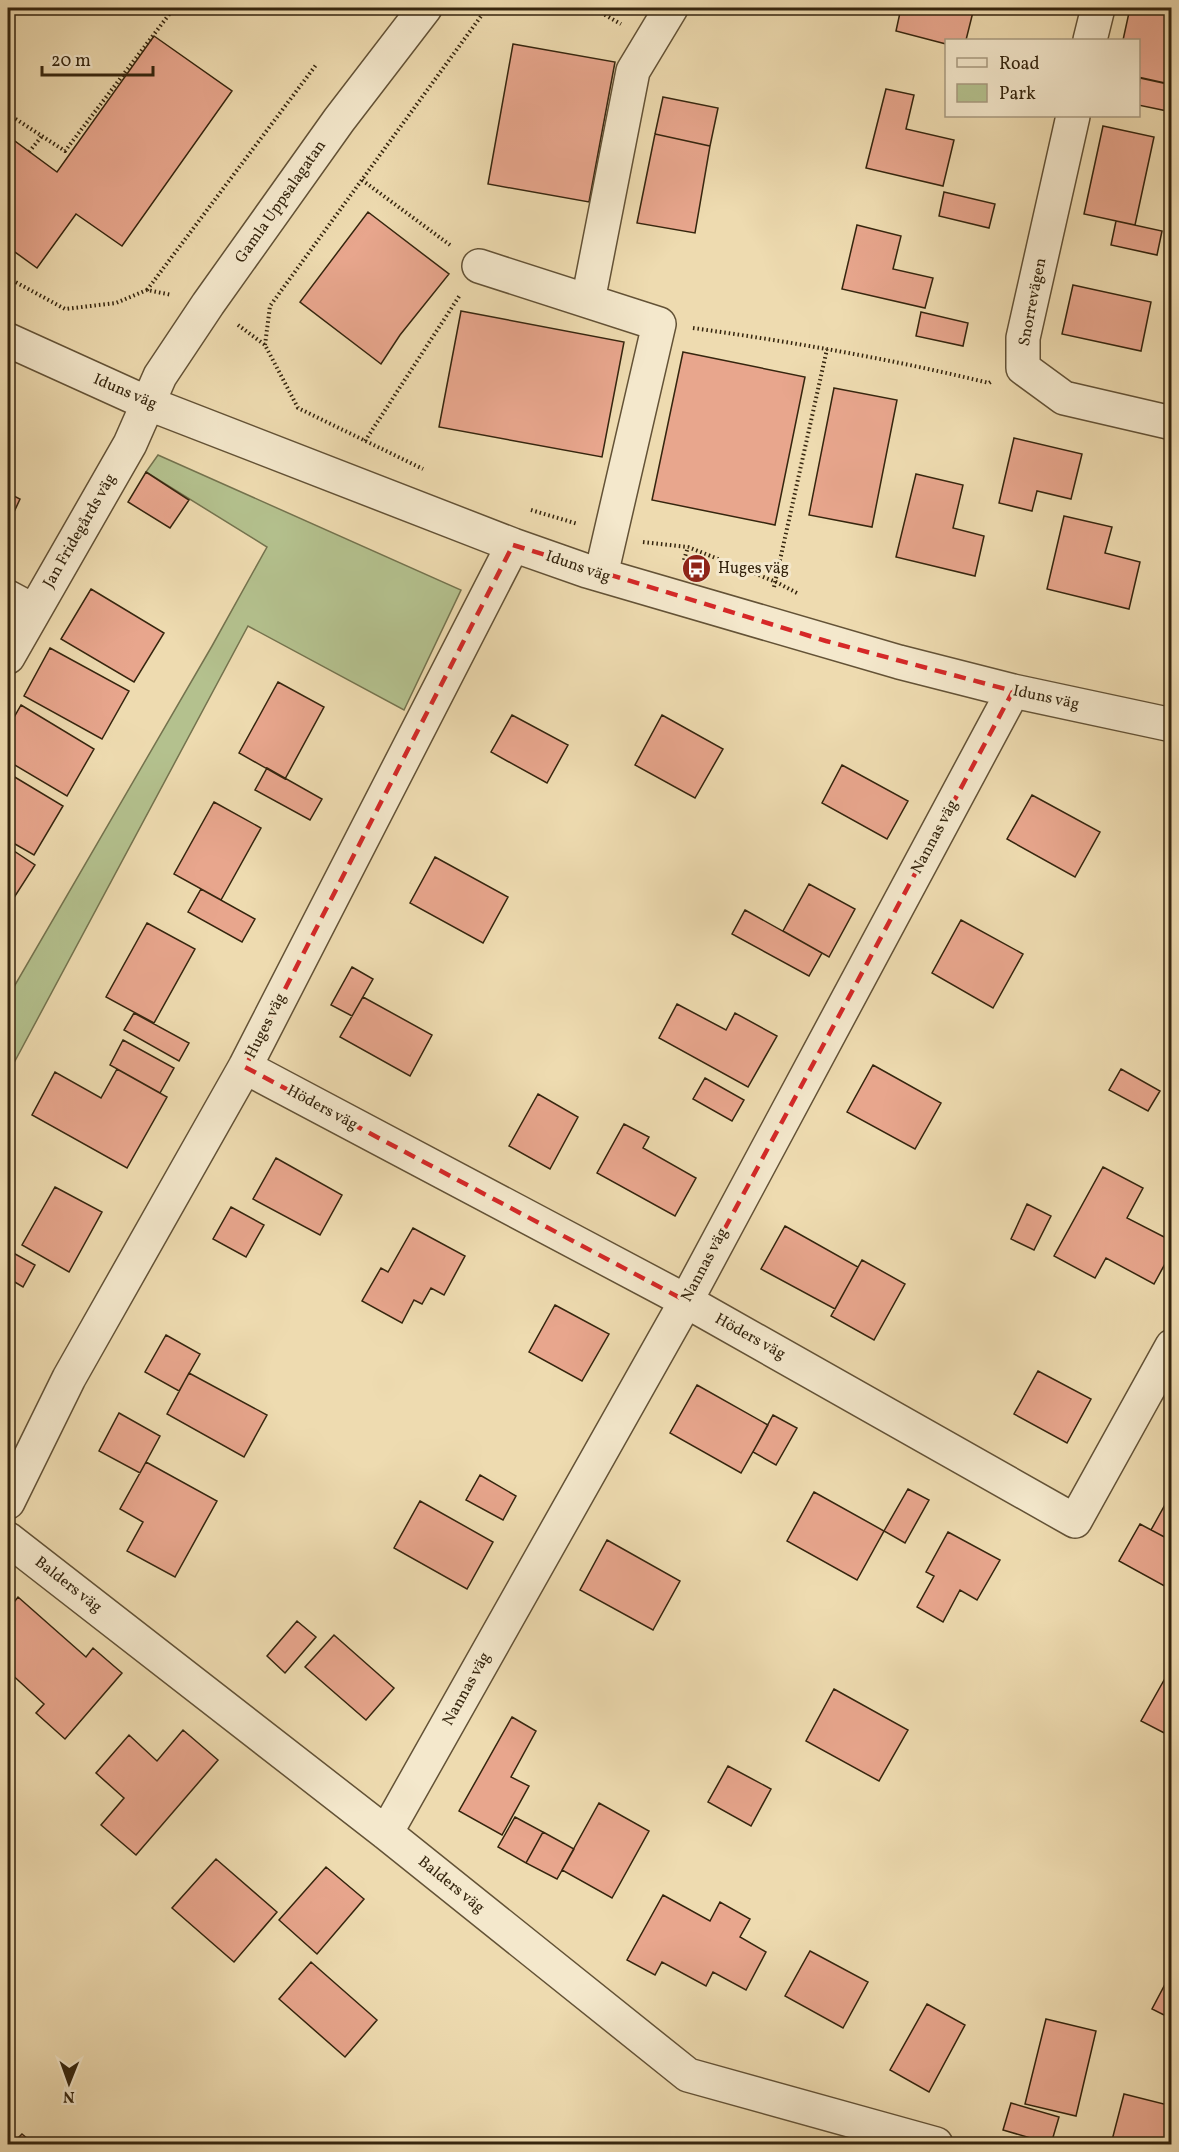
<svg xmlns="http://www.w3.org/2000/svg" width="1179" height="2152" viewBox="0 0 1179 2152" font-family="Vollkorn,serif">
<style>
.green{fill:#b4c18e;stroke:#74734e;stroke-width:1.5}
.building{fill:#e8a68d;stroke:#35250e;stroke-width:1.5}
.lines{fill:none;stroke-linecap:round;stroke-linejoin:round}
.minor-casing{stroke:#635236;stroke-width:36}
.path{stroke:#35250e;stroke-width:4;stroke-dasharray:1.5 3;stroke-linecap:butt}
.minor{stroke:#f4e8cc;stroke-width:33}
.marked{fill:none;stroke:#d62828;stroke-width:4.5;stroke-dasharray:12 8;stroke-linejoin:round}
.labels{text-anchor:middle;dominant-baseline:central;stroke-width:6;stroke-linejoin:round;paint-order:stroke}
.street-label{font-size:16px;fill:#35250e;stroke:#f4e8cc}
.poi-label{font-size:16px;fill:#35250e;stroke:#f4e8cc;text-anchor:start}
</style>
<rect width="100%" height="100%" fill="#eedbb0"/>
<filter id="stains"><feTurbulence type="fractalNoise" baseFrequency=".00333" numOctaves="4"/><feColorMatrix values="0 0 0 0 .2 0 0 0 0 .09 0 0 0 0 .02 0 0 0 .5 -.17"/></filter>
<radialGradient id="worn" r=".72"><stop offset=".6" stop-color="#630" stop-opacity="0"/><stop offset="1" stop-color="#630" stop-opacity=".3"/></radialGradient>
<!-- green -->
<path class="green" d="M 158,455 L 461,590 L 404,710 L 248,626 L 8,1074 L 8,997 L 212,646 L 267,547 L 146,472 Z"/>
<!-- building -->
<path class="building" d="M 901,8 L 974,8 L 966,40 L 946,40 L 946,44 L 896,31 Z
M 1130,8 L 1172,8 L 1172,54 L 1165,83 L 1138,77 L 1138,40 L 1123,40 Z
M 154,36 L 232,91 L 122,246 L 76,214 L 37,268 L 8,247 L 8,136 L 57,172 Z
M 513,44 L 615,62 L 589,202 L 488,184 Z
M 1140,78 L 1172,85 L 1172,112 L 1138,105 Z
M 886,89 L 914,95 L 906,129 L 954,140 L 943,186 L 866,168 Z
M 663,97 L 718,108 L 710,146 L 655,134 Z
M 1103,126 L 1154,137 L 1135,225 L 1084,214 Z
M 655,134 L 710,146 L 695,233 L 637,223 Z
M 944,192 L 995,204 L 989,228 L 939,216 Z
M 368,212 L 449,274 L 400,335 L 381,364 L 300,302 Z
M 1116,221 L 1162,231 L 1157,255 L 1111,245 Z
M 857,225 L 901,236 L 893,269 L 933,278 L 925,308 L 842,289 Z
M 1073,285 L 1151,302 L 1141,351 L 1062,334 Z
M 461,311 L 624,342 L 602,457 L 439,427 Z
M 921,312 L 968,323 L 963,346 L 916,336 Z
M 683,352 L 805,377 L 775,525 L 652,500 Z
M 834,388 L 897,400 L 872,527 L 809,515 Z
M 1014,438 L 1082,454 L 1071,499 L 1037,491 L 1032,511 L 999,503 Z
M 146,472 L 189,500 L 170,528 L 128,502 Z
M 916,474 L 963,485 L 953,528 L 984,536 L 975,576 L 896,557 Z
M 8,493 L 20,499 L 8,525 Z
M 1064,516 L 1112,527 L 1105,553 L 1140,562 L 1129,609 L 1047,589 Z
M 91,589 L 164,633 L 134,682 L 61,639 Z
M 50,648 L 129,691 L 102,739 L 24,696 Z
M 278,682 L 324,707 L 285,779 L 239,753 Z
M 21,705 L 94,749 L 67,796 L 8,761 L 8,728 Z
M 512,715 L 568,745 L 547,783 L 491,752 Z
M 662,715 L 723,749 L 695,798 L 635,765 Z
M 842,765 L 908,801 L 887,839 L 822,803 Z
M 267,768 L 322,799 L 310,820 L 255,790 Z
M 8,773 L 63,806 L 34,855 L 8,840 Z
M 1032,795 L 1100,832 L 1075,877 L 1007,839 Z
M 214,802 L 261,828 L 221,900 L 174,874 Z
M 8,847 L 35,865 L 8,907 Z
M 435,857 L 508,897 L 483,943 L 410,903 Z
M 809,884 L 855,909 L 829,957 L 783,931 Z
M 201,889 L 255,919 L 242,942 L 188,912 Z
M 745,910 L 822,953 L 809,976 L 732,934 Z
M 961,920 L 1023,954 L 993,1008 L 932,973 Z
M 147,923 L 195,949 L 154,1023 L 106,997 Z
M 352,967 L 373,979 L 352,1016 L 331,1005 Z
M 363,997 L 432,1035 L 410,1076 L 340,1037 Z
M 677,1004 L 726,1030 L 735,1013 L 777,1036 L 748,1087 L 659,1038 Z
M 134,1013 L 189,1043 L 179,1061 L 124,1030 Z
M 123,1040 L 174,1068 L 160,1093 L 110,1065 Z
M 873,1065 L 941,1103 L 915,1149 L 847,1112 Z
M 117,1069 L 167,1097 L 127,1168 L 32,1115 L 55,1072 L 101,1098 Z
M 1121,1069 L 1160,1091 L 1148,1111 L 1109,1090 Z
M 705,1078 L 744,1100 L 732,1121 L 693,1099 Z
M 538,1094 L 578,1117 L 550,1169 L 509,1146 Z
M 624,1124 L 649,1137 L 643,1148 L 696,1178 L 675,1216 L 597,1173 Z
M 276,1158 L 342,1195 L 320,1235 L 253,1199 Z
M 1103,1167 L 1143,1188 L 1127,1218 L 1172,1241 L 1172,1251 L 1154,1284 L 1106,1258 L 1095,1278 L 1054,1256 Z
M 55,1187 L 102,1212 L 69,1272 L 22,1245 Z
M 1027,1204 L 1051,1216 L 1034,1250 L 1011,1239 Z
M 231,1207 L 264,1225 L 246,1257 L 213,1239 Z
M 785,1226 L 858,1267 L 835,1309 L 761,1269 Z
M 413,1228 L 465,1256 L 444,1295 L 431,1288 L 422,1304 L 414,1300 L 402,1323 L 362,1301 L 381,1268 L 388,1272 Z
M 8,1250 L 35,1265 L 23,1287 L 8,1278 Z
M 862,1260 L 905,1284 L 874,1340 L 831,1316 Z
M 555,1305 L 609,1334 L 582,1381 L 529,1352 Z
M 166,1335 L 200,1354 L 179,1391 L 145,1372 Z
M 1038,1371 L 1091,1399 L 1067,1443 L 1014,1414 Z
M 189,1373 L 267,1415 L 244,1457 L 167,1414 Z
M 697,1385 L 768,1425 L 741,1473 L 670,1433 Z
M 119,1413 L 160,1436 L 140,1473 L 99,1451 Z
M 773,1415 L 797,1428 L 776,1465 L 753,1452 Z
M 146,1462 L 217,1501 L 175,1577 L 127,1551 L 143,1522 L 120,1509 Z
M 480,1475 L 516,1496 L 503,1520 L 466,1500 Z
M 908,1489 L 929,1500 L 905,1543 L 884,1531 Z
M 814,1492 L 884,1531 L 857,1580 L 787,1541 Z
M 1172,1492 L 1172,1541 L 1151,1530 Z
M 420,1501 L 493,1542 L 467,1589 L 394,1548 Z
M 1140,1524 L 1172,1541 L 1170,1589 L 1119,1561 Z
M 948,1532 L 1000,1560 L 977,1600 L 960,1590 L 943,1622 L 917,1607 L 934,1576 L 926,1572 Z
M 607,1540 L 680,1581 L 653,1630 L 580,1590 Z
M 18,1597 L 86,1657 L 93,1648 L 122,1673 L 65,1739 L 36,1713 L 44,1704 L 8,1671 L 8,1610 Z
M 297,1621 L 316,1637 L 285,1673 L 267,1656 Z
M 334,1635 L 394,1688 L 366,1720 L 305,1667 Z
M 1172,1666 L 1172,1737 L 1141,1721 Z
M 834,1689 L 908,1730 L 879,1781 L 806,1741 Z
M 512,1717 L 536,1731 L 511,1777 L 529,1786 L 502,1835 L 459,1811 Z
M 183,1730 L 218,1760 L 136,1855 L 101,1825 L 124,1798 L 96,1773 L 129,1735 L 157,1761 Z
M 728,1766 L 771,1789 L 751,1826 L 708,1802 Z
M 599,1803 L 649,1831 L 612,1898 L 562,1870 Z
M 515,1817 L 543,1832 L 526,1863 L 498,1847 Z
M 543,1832 L 574,1849 L 557,1879 L 526,1863 Z
M 216,1859 L 277,1912 L 234,1962 L 172,1908 Z
M 326,1867 L 364,1899 L 317,1954 L 279,1920 Z
M 663,1895 L 710,1921 L 720,1902 L 750,1919 L 740,1937 L 766,1952 L 746,1990 L 713,1972 L 706,1986 L 662,1962 L 655,1975 L 627,1960 Z
M 810,1951 L 868,1982 L 843,2028 L 785,1996 Z
M 311,1962 L 377,2020 L 345,2057 L 279,1999 Z
M 1172,1971 L 1172,2019 L 1152,2009 Z
M 927,2004 L 965,2025 L 929,2092 L 890,2070 Z
M 1046,2019 L 1096,2031 L 1076,2116 L 1025,2104 Z
M 1124,2094 L 1172,2106 L 1172,2144 L 1111,2144 Z
M 1011,2103 L 1059,2117 L 1051,2144 L 1003,2130 Z
M 22,2134 L 34,2144 L 12,2144 Z"/>
<g class="lines">
<defs>
<path id="minor" d="M 1090,40 L 1098,8
M 1073,116 L 1023,338 L 1023,368 L 1064,398 L 1172,423
M 479,266 L 659,324 L 601,575
M 588,301 L 633,71 L 671,8
M 8,340 L 147,403 L 513,545 L 587,571 L 899,662 L 1013,691 L 1172,725
M 8,597 L 34,611
M 8,657 L 130,444 L 160,376 L 208,304 L 339,120 L 425,8
M 245,1067 L 686,1301 L 1075,1521 L 1172,1346
M 8,1502 L 69,1378 L 245,1067 L 513,545
M 8,1539 L 386,1833 L 688,2075 L 936,2144
M 386,1833 L 686,1301 L 1013,691"/>
</defs>
<!-- minor casing -->
<use href="#minor" class="minor-casing"/>
<!-- path -->
<path class="path" d="M 593,8 L 621,24
M 355,13 L 359,8
M 8,114 L 65,151 L 174,8
M 29,152 L 42,136
M 362,180 L 450,245
M 8,278 L 65,309 L 116,303 L 147,290 L 172,295
M 147,290 L 316,65
M 238,325 L 265,345 L 298,408 L 423,469
M 693,328 C 793,342 891,359 989,383 L 992,381
M 265,345 L 270,306 L 487,8
M 365,441 L 460,295
M 531,510 L 578,524
M 643,542 L 688,547 L 776,582 L 797,593
M 684,560 L 688,547
M 774,587 L 827,349"/>
<!-- minor -->
<use href="#minor" class="minor"/>
</g>
<!-- marked area -->
<path class="marked" d="M 513,545 L 826,641 L 1013,691 L 686,1301 L 245,1067 Z"/>
<!-- icons -->
<defs>
<symbol id="bus-disc" viewBox="-11 -11 22 22"><circle r="9.5" fill="#8f2418" stroke="#f4e8cc"/><path d="M-5-6H5V4H4V6H2V4H-2V6H-4V4H-5ZM-3.5-4V0h7V-4ZM-3.5 1.2v1.5H-2V1.2ZM2 1.2v1.5H3.5V1.2Z" fill="#fff"/></symbol>
</defs>
<g fill-rule="evenodd">
<use href="#bus-disc" x="680" y="552" width="33" height="33"/>
</g>
<g class="labels">
<!-- street labels -->
<g class="street-label">
<text transform="translate(281 202) rotate(-55)">Gamla Uppsalagatan</text>
<text transform="translate(1033 302) rotate(-79)">Snorrevägen</text>
<text transform="translate(125 392) rotate(23)">Iduns väg</text>
<text transform="translate(80 531) rotate(-60)">Jan Fridegårds väg</text>
<text transform="translate(578 567) rotate(19)">Iduns väg</text>
<text transform="translate(1046 698) rotate(12)">Iduns väg</text>
<text transform="translate(935 837) rotate(-62)">Nannas väg</text>
<text transform="translate(266 1026) rotate(-63)">Huges väg</text>
<text transform="translate(322 1108) rotate(28)">Höders väg</text>
<text transform="translate(705 1265) rotate(-62)">Nannas väg</text>
<text transform="translate(750 1337) rotate(29)">Höders väg</text>
<text transform="translate(68 1585) rotate(38)">Balders väg</text>
<text transform="translate(467 1689) rotate(-61)">Nannas väg</text>
<text transform="translate(451 1885) rotate(39)">Balders väg</text>
</g>
<!-- poi labels -->
<g class="poi-label">
<text x="718" y="569">Huges väg</text>
</g>
</g>
<!-- margin -->
<rect width="1179" height="2152" fill="none" stroke="#eedbb0" stroke-width="30"/>
<rect x="9" y="9" width="1161" height="2134" fill="none" stroke="#35250e" stroke-width="3"/>
<rect x="15" y="15" width="1149" height="2122" fill="none" stroke="#35250e" stroke-width="1.5"/>
<!-- legend -->
<rect x="945" y="39" width="195" height="78" fill="#f4e8cc" stroke="#a89a80" stroke-width="1.5"/>
<rect x="957" y="58" width="30" height="9" fill="#f4e8cc" stroke="#a89a80" stroke-width="1.5"/>
<text x="999" y="69" font-size="18" fill="#35250e">Road</text>
<rect x="957" y="84" width="30" height="18" fill="#b4c18e" stroke="#a89a80" stroke-width="1.5"/>
<text x="999" y="99" font-size="18" fill="#35250e">Park</text>
<!-- north arrow -->
<g transform="translate(69 2083) rotate(181)" stroke="#f4e8cc" stroke-width="4.5" paint-order="stroke">
<path d="M0-4.5L10 22L0 15L-10 22Z" fill="#35250e"/>
<text y="-9" font-size="16" font-weight="bold" text-anchor="middle" fill="#35250e">N</text>
</g>
<!-- scale -->
<path d="M42 66v9h111v-9" fill="none" stroke="#35250e" stroke-width="3"/>
<text x="51" y="66" font-size="18" fill="#35250e" stroke="#f4e8cc" stroke-width="4.5" paint-order="stroke">20 m</text>
<rect width="100%" height="100%" filter="url(#stains)"/>
<rect width="100%" height="100%" fill="url(#worn)"/>
</svg>
